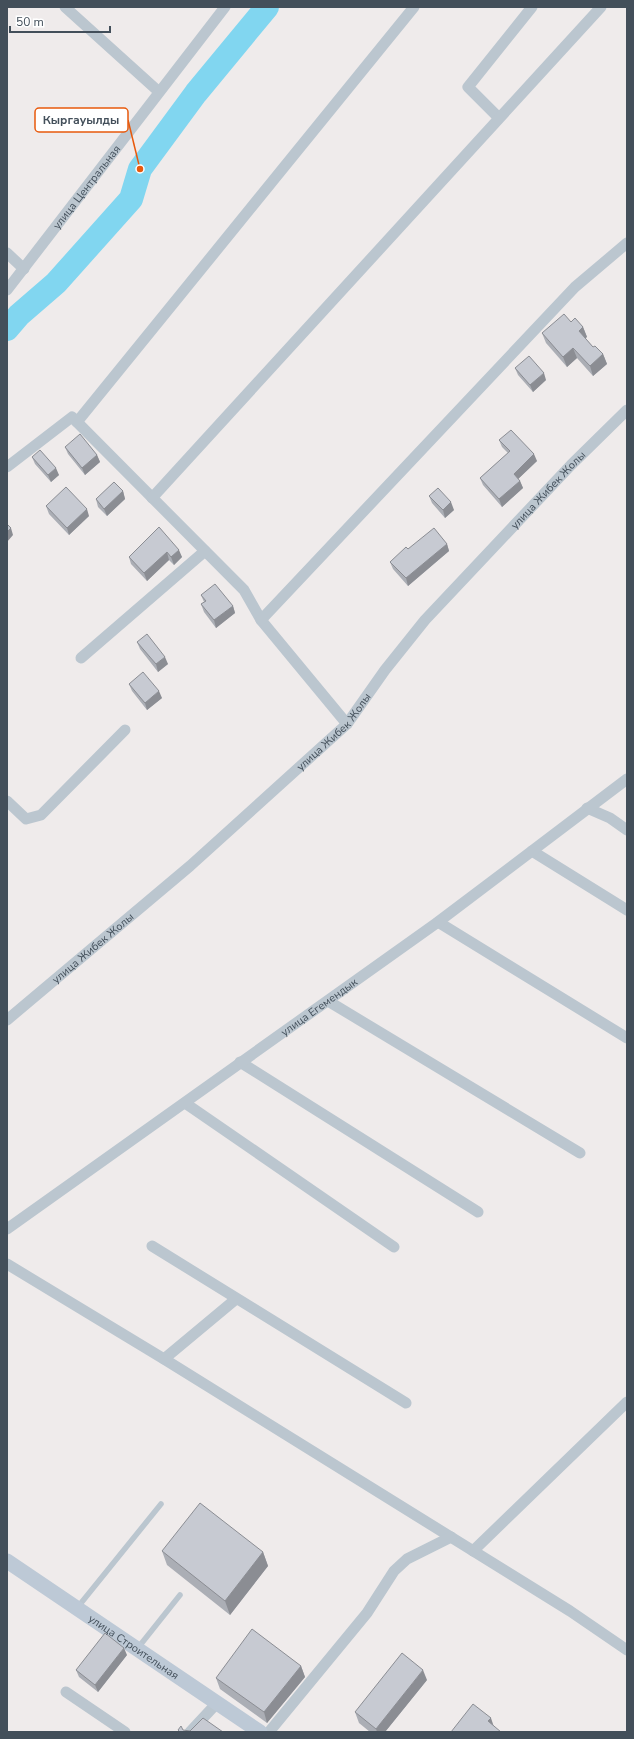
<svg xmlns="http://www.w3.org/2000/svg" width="634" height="1739" viewBox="0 0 634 1739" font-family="'Nunito Sans',sans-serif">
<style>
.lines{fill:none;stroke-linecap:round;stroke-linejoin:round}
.river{stroke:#81d6f0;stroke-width:24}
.service{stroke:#bbc6cf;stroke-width:5.5}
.minor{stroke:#bbc6cf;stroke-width:11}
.secondary{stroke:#bdc9d6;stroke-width:15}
.wall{fill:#abaeb5}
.shaded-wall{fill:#8b8d93}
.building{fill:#c7cad2;stroke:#8b8d93}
.labels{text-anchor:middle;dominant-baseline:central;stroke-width:3.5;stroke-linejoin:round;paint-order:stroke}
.street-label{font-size:11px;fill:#434f5a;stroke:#fff}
.leader{fill:none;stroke:#e8590c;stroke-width:1.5}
.callout-dot{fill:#e8590c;stroke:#fff;stroke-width:1.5}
.callout{fill:#fff;stroke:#e8590c;stroke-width:1.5}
.callout-label{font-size:12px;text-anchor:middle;font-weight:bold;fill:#434f5a}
</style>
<rect width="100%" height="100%" fill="#efebeb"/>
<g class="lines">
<!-- river -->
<path class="river" d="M 7,329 L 19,315 L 56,283 L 131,199 L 140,169 L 196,93 L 267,7"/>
<!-- service -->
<path class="service" d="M 77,1608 L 161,1504
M 137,1649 L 180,1595"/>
<!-- minor -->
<g class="minor">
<path d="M 65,7 L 158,91"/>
<path d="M 498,117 L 468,87 L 532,7"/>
<path d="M 7,253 L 24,269"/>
<path id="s1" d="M 7,290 L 225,7"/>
<path d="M 77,422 L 414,7"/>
<path d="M 7,467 L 72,417 L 244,590 L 261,620 L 347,724"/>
<path d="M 152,498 L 601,7"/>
<path d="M 261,620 L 575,287 L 627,243"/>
<path d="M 81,658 L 205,551"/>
<path d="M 7,801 L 26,819 L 41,815 L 125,730"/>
<path d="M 587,808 L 610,818 L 627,830"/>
<path d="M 532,851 L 627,910"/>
<path d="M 438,922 L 627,1038"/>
<path d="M 328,1001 L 580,1153"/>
<path id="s2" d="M 7,1020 L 190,866 L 347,724 L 385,670 L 425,620 L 571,465 L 627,410"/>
<path d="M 240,1062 L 478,1212"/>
<path d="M 185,1103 L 394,1247"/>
<path id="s3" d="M 7,1229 L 438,922 L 627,779"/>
<path d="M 152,1246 L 406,1403"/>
<path d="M 7,1264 L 164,1359 L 570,1611 L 627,1650"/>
<path d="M 164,1359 L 236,1299"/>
<path d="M 473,1551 L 627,1402"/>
<path d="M 66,1692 L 125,1732"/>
<path d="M 190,1732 L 217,1703"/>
<path d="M 269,1732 L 367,1613 L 394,1571 L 407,1559 L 451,1537"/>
</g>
<!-- secondary -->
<path class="secondary" id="s4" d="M 7,1561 L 260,1732"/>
</g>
<!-- wall -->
<path class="wall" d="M 571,322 L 583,327 L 587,337 L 585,338 L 593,347 L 603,354 L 607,364 L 593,376 L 577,358 L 567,367 L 546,343 L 542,333 Z
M 515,368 L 546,380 L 533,392 L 518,375 Z
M 499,440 L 537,461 L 518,479 L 520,481 L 523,488 L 502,507 L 483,485 L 480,478 L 508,453 L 502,447 Z
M 65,447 L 97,455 L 100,462 L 85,475 L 68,454 Z
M 32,457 L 59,475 L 51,482 L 35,464 Z
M 123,491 L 125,499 L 107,516 L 98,507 L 96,499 Z
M 429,496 L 454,510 L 445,518 L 432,503 Z
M 46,506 L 89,516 L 69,535 L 49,514 Z
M 159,527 L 182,557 L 174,565 L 169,560 L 147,581 L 131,564 L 129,557 Z
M 447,544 L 449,551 L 408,586 L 393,569 L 390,562 L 408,549 Z
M 201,595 L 233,606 L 235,613 L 216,628 L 204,612 L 201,604 L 204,602 Z
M 137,642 L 168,664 L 158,672 L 140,649 Z
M 129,684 L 162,698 L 147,710 L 132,691 Z
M 162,1551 L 263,1552 L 268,1566 L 230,1615 L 167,1565 Z
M 127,1655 L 98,1692 L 79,1677 L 76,1670 Z
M 301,1666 L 305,1677 L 267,1723 L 220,1689 L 216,1678 Z
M 427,1680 L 385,1732 L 370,1732 L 359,1723 L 355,1712 Z"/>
<!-- shaded-wall -->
<path class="shaded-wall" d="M 583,327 L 587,337 L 582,341 L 579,331 Z
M 573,348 L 577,358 L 567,367 L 563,357 Z
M 603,354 L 607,364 L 593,376 L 590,366 Z
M 544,373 L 546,380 L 533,392 L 530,385 Z
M 534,454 L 537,461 L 516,481 L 514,474 Z
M 97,455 L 100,462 L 85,475 L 82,468 Z
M 56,468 L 59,475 L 51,482 L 48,475 Z
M 520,481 L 523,488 L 502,507 L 499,499 Z
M 123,491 L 125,499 L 107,516 L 104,509 Z
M 451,502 L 454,510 L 445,518 L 443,510 Z
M 87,509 L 89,516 L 69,535 L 67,528 Z
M 11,528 L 13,535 L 7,542 L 7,532 Z
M 447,544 L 449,551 L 408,586 L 406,578 Z
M 179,550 L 182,557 L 174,565 L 171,557 Z
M 167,552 L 169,560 L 147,581 L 144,573 Z
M 233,606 L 235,613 L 216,628 L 214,620 Z
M 165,657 L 168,664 L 158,672 L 156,664 Z
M 159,691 L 162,698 L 147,710 L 145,703 Z
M 263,1552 L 268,1566 L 230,1615 L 225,1601 Z
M 124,1648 L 127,1655 L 98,1692 L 95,1685 Z
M 301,1666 L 305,1677 L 267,1723 L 264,1712 Z
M 423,1670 L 427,1680 L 385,1732 L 377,1732 L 376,1729 Z
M 491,1718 L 495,1730 L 488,1721 Z"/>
<!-- building -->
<path class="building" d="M 564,314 L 571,322 L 575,318 L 583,327 L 579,331 L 593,347 L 595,346 L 603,354 L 590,366 L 573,348 L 563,357 L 542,333 Z
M 529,356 L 544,373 L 530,385 L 515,368 Z
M 511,430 L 534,454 L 514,474 L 520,481 L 499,499 L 480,478 L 510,451 L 499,440 Z
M 80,434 L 97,455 L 82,468 L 65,447 Z
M 40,450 L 56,468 L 48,475 L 32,457 Z
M 114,482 L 123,491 L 104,509 L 96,499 Z
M 66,487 L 87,509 L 67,528 L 46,506 Z
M 438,488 L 451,502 L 443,510 L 429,496 Z
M 7,524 L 11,528 L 7,532 Z
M 159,527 L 179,550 L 171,557 L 167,552 L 144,573 L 129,557 Z
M 434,528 L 447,544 L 406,578 L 390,562 L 406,547 L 408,549 Z
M 215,584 L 233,606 L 214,620 L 201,604 L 206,601 L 201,595 Z
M 147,634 L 165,657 L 156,664 L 137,642 Z
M 143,672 L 159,691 L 145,703 L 129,684 Z
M 200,1503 L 263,1552 L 225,1601 L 162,1551 Z
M 252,1629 L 301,1666 L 264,1712 L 216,1678 Z
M 105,1633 L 124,1648 L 95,1685 L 76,1670 Z
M 402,1653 L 423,1670 L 376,1729 L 355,1712 Z
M 473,1704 L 491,1718 L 488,1721 L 501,1732 L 451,1732 Z
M 203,1718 L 223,1732 L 180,1732 L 178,1730 L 181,1726 L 183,1730 L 190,1731 Z"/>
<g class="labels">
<!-- street labels -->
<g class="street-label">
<text stroke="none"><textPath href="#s1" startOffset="130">улица Центральная</textPath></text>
<text stroke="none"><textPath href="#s2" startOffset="760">улица Жибек Жолы</textPath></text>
<text stroke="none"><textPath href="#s2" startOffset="436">улица Жибек Жолы</textPath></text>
<text stroke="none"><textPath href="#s2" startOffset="112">улица Жибек Жолы</textPath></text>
<text stroke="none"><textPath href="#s3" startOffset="383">улица Егемендык</textPath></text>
<text stroke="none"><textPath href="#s4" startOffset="153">улица Строительная</textPath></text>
</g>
</g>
<!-- callouts -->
<path class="leader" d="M140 169L128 120"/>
<circle class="callout-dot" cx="140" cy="169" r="4"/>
<rect class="callout" x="35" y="108" width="93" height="24" rx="4"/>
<g class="callout-label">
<text x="81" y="124">Кыргауылды</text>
</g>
<!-- border -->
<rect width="634" height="1739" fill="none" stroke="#434f5a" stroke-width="16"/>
<!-- scale -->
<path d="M10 26v6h100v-6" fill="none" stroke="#434f5a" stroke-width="2"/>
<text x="16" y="26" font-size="12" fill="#434f5a" stroke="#ffffff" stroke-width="3" paint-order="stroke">50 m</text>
</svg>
